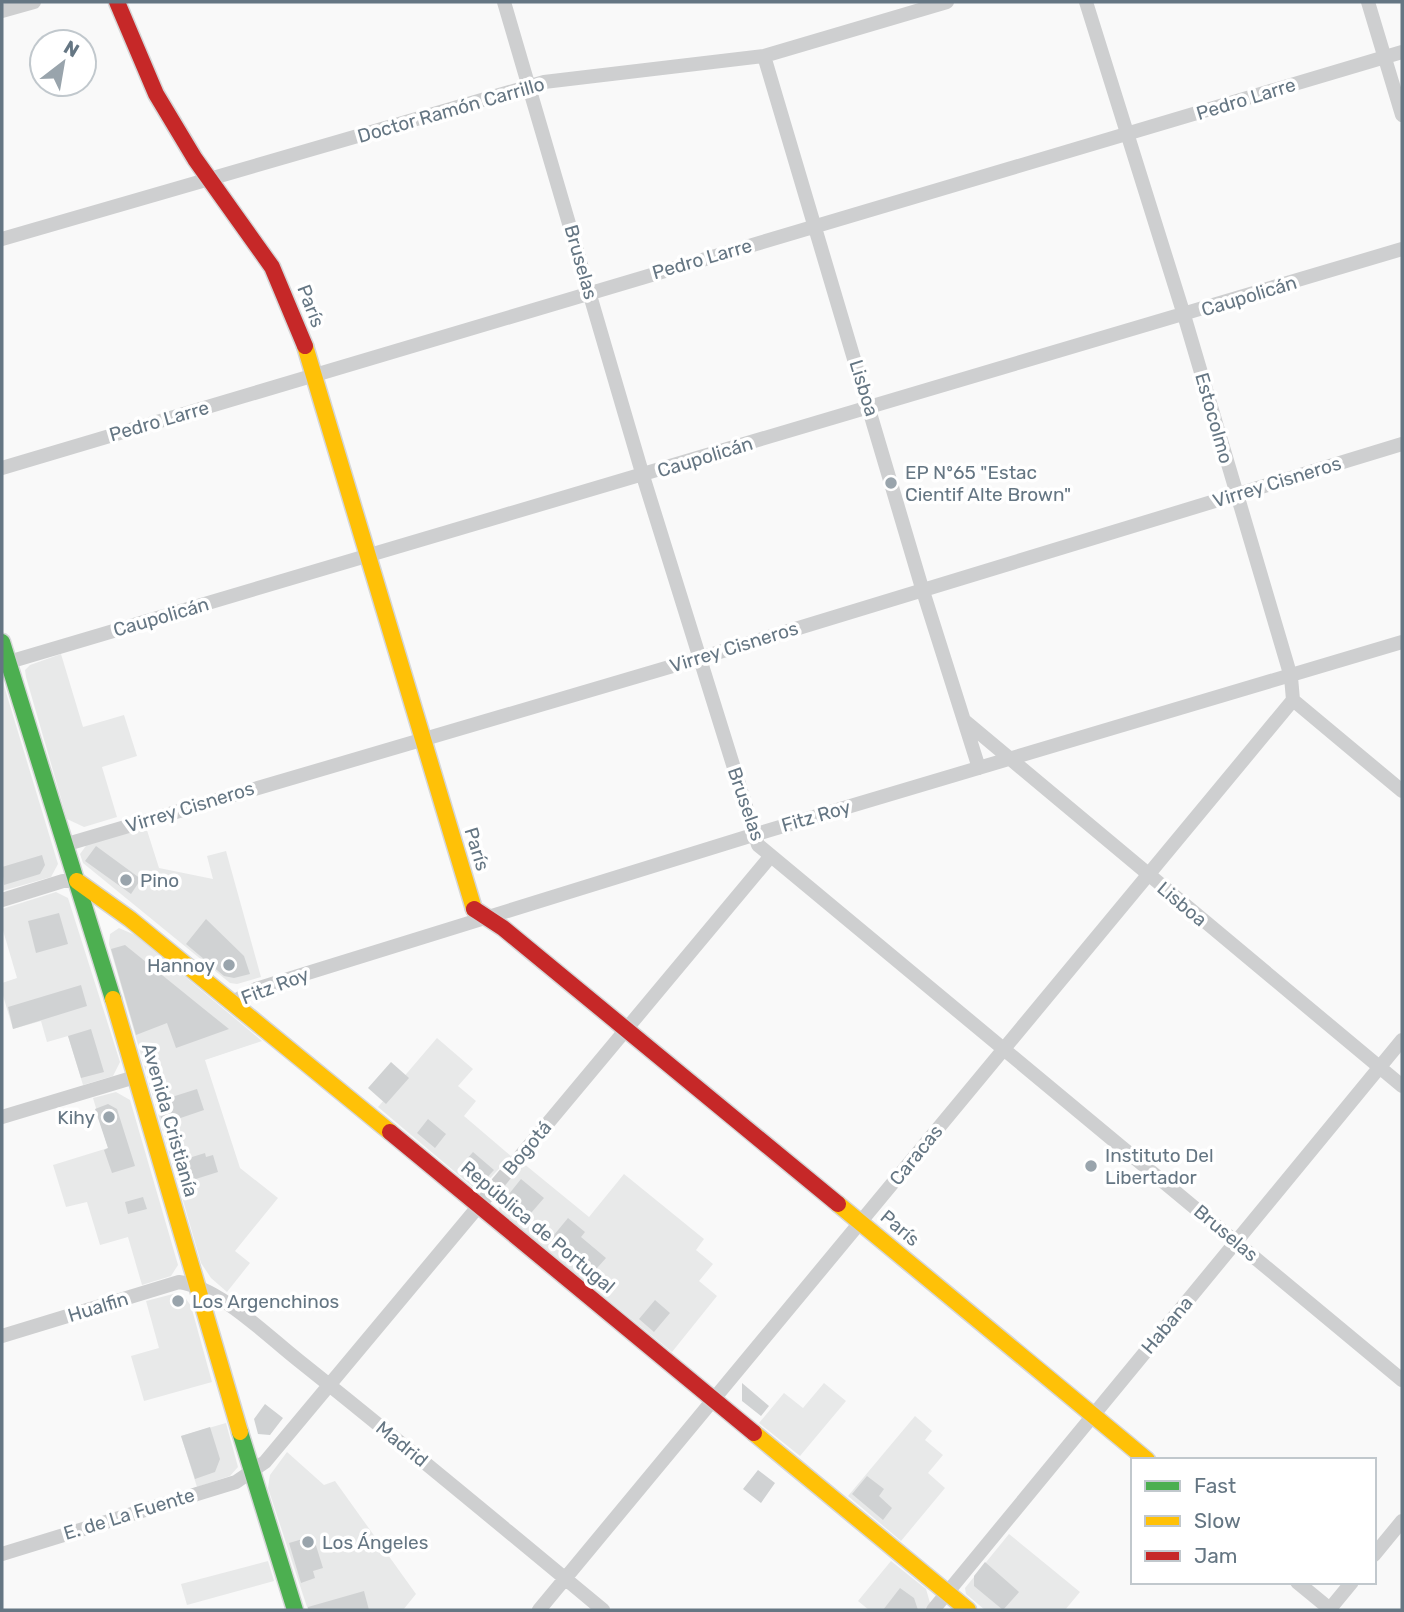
<svg xmlns="http://www.w3.org/2000/svg" width="1404" height="1612" viewBox="0 0 1404 1612" font-family="Rubik,sans-serif">
<style>
.built{fill:#e8e9e9}
.building{fill:#d0d2d3}
.lines{fill:none;stroke-linecap:round;stroke-linejoin:round}
.fast-casing{stroke:#d5d6d7;stroke-width:19}
.slow-casing{stroke:#d5d6d7;stroke-width:19}
.jam-casing{stroke:#d5d6d7;stroke-width:19}
.street{stroke:#cecfd0;stroke-width:14}
.fast{stroke:#4caf50;stroke-width:16}
.slow{stroke:#ffc107;stroke-width:16}
.jam{stroke:#c62828;stroke-width:16}
.poi-dot{fill:#99a4ac;stroke:#fff;stroke-width:2.5}
.labels{text-anchor:middle;dominant-baseline:central;stroke-width:7;stroke-linejoin:round;paint-order:stroke}
.street-label{font-size:19px;fill:#657683;stroke:#fff}
.poi-label{font-size:19px;fill:#657683;stroke:#fff;text-anchor:start}
</style>
<rect width="100%" height="100%" fill="#f9f9f9"/>
<!-- built -->
<path class="built" d="M 61,654 L 83,727 L 124,715 L 137,756 L 102,767 L 117,817 L 84,827 L 67,819 L 26,677 L 25,670 L 30,665 Z
M 2,679 L 58,864 L 51,877 L 2,891 Z
M 145,824 L 159,868 L 213,879 L 207,856 L 226,851 L 261,977 L 237,984 L 230,983 L 83,863 L 80,854 L 88,843 Z
M 56,892 L 68,898 L 120,1062 L 113,1076 L 83,1085 L 68,1036 L 47,1042 L 41,1021 L 13,1029 L 2,992 L 2,983 L 17,978 L 2,927 L 2,909 Z
M 119,928 L 135,935 L 262,1041 L 205,1060 L 240,1168 L 278,1198 L 235,1251 L 250,1263 L 227,1292 L 211,1278 L 201,1263 L 109,944 L 110,934 Z
M 437,1038 L 473,1069 L 458,1086 L 476,1101 L 464,1116 L 511,1156 L 480,1189 L 474,1188 L 378,1107 Z
M 116,1092 L 130,1100 L 178,1265 L 171,1276 L 142,1285 L 128,1237 L 100,1245 L 87,1202 L 66,1207 L 53,1165 L 108,1148 L 93,1098 Z
M 523,1163 L 589,1217 L 624,1174 L 704,1239 L 696,1250 L 713,1264 L 699,1281 L 717,1296 L 672,1352 L 499,1211 L 497,1194 Z
M 173,1294 L 184,1296 L 191,1306 L 212,1382 L 144,1401 L 131,1356 L 159,1348 L 146,1301 Z
M 824,1383 L 846,1401 L 800,1456 L 759,1423 L 784,1393 L 803,1408 Z
M 915,1416 L 932,1431 L 925,1440 L 943,1455 L 928,1473 L 945,1488 L 901,1541 L 848,1496 Z
M 226,1423 L 238,1467 L 230,1476 L 197,1487 L 181,1436 Z
M 287,1452 L 324,1485 L 335,1481 L 416,1594 L 403,1610 L 308,1610 L 268,1488 L 270,1475 Z
M 1009,1534 L 1080,1592 L 1065,1610 L 985,1610 L 966,1594 L 965,1588 Z
M 268,1561 L 274,1581 L 187,1605 L 181,1584 Z
M 891,1561 L 926,1589 L 930,1603 L 924,1610 L 869,1610 L 858,1601 Z"/>
<!-- building -->
<path class="building" d="M 96,846 L 141,879 L 131,894 L 85,861 Z
M 42,855 L 45,865 L 40,874 L 4,885 L 2,867 Z
M 59,913 L 68,944 L 36,953 L 28,921 Z
M 206,919 L 244,956 L 250,974 L 234,978 L 224,976 L 186,944 Z
M 125,945 L 204,1009 L 229,1029 L 176,1048 L 167,1023 L 136,1035 L 111,949 Z
M 81,985 L 87,1006 L 13,1029 L 8,1007 Z
M 91,1029 L 104,1072 L 81,1078 L 68,1036 Z
M 391,1062 L 409,1078 L 386,1104 L 368,1088 Z
M 197,1089 L 204,1110 L 163,1124 L 156,1102 Z
M 108,1104 L 117,1109 L 135,1166 L 112,1173 L 104,1150 L 108,1148 L 95,1109 Z
M 428,1119 L 446,1134 L 435,1148 L 417,1133 Z
M 473,1152 L 494,1170 L 484,1181 L 473,1181 L 459,1168 Z
M 205,1153 L 206,1157 L 213,1155 L 218,1172 L 180,1184 L 176,1162 Z
M 521,1179 L 544,1198 L 525,1220 L 507,1205 L 509,1194 Z
M 143,1197 L 147,1209 L 128,1214 L 125,1202 Z
M 568,1218 L 585,1232 L 581,1237 L 606,1258 L 590,1276 L 549,1241 Z
M 655,1300 L 670,1313 L 654,1332 L 639,1319 Z
M 742,1383 L 769,1406 L 761,1416 L 742,1401 Z
M 265,1404 L 283,1418 L 270,1435 L 258,1434 L 254,1419 Z
M 210,1427 L 220,1459 L 215,1472 L 195,1479 L 181,1436 Z
M 758,1470 L 775,1483 L 761,1503 L 743,1489 Z
M 867,1476 L 884,1489 L 879,1496 L 892,1508 L 883,1520 L 852,1494 Z
M 313,1536 L 323,1568 L 313,1571 L 315,1578 L 301,1583 L 289,1543 Z
M 985,1562 L 1019,1592 L 1003,1610 L 974,1586 L 974,1576 Z
M 900,1588 L 914,1598 L 918,1610 L 883,1610 Z
M 364,1591 L 369,1610 L 308,1610 L 308,1607 Z"/>
<g class="lines">
<defs>
<path id="fast" d="M 2,642 L 113,999
M 240,1432 L 295,1610"/>
<path id="slow" d="M 305,346 L 474,909
M 77,881 L 130,919 L 390,1132
M 113,999 L 240,1432
M 838,1204 L 1147,1460
M 754,1433 L 968,1610"/>
<path id="jam" d="M 117,2 L 156,94 L 195,159 L 272,267 L 305,346
M 474,909 L 503,928 L 838,1204
M 390,1132 L 754,1433"/>
</defs>
<!-- fast casing -->
<use href="#fast" class="fast-casing"/>
<!-- slow casing -->
<use href="#slow" class="slow-casing"/>
<!-- jam casing -->
<use href="#jam" class="jam-casing"/>
<!-- street -->
<path class="street" d="M 504,2 L 643,476 L 758,845 L 1402,1380
M 1086,2 L 1184,315 L 1291,677 L 1293,700 L 1402,791
M 1368,2 L 1402,115
M 2,11 L 34,2
M 764,56 L 922,588 L 979,768
M 2,239 L 544,82 L 764,56 L 947,2
M 2,468 L 1402,52
M 2,664 L 1402,249
M 965,721 L 1402,1086
M 64,845 L 700,658 L 1402,444
M 2,900 L 63,881 L 77,881
M 233,1002 L 256,989 L 753,835 L 1402,642
M 2,1117 L 135,1077
M 2,1336 L 179,1282 C 220,1288 265,1334 298,1360 C 401,1442 502,1526 603,1610
M 2,1554 L 236,1482 L 265,1462 L 770,857
M 1374,1555 L 1402,1521
M 1297,1582 L 1331,1610
M 539,1610 L 1293,700
M 933,1610 L 1402,1040
M 1329,1610 L 1352,1582"/>
<!-- fast -->
<use href="#fast" class="fast"/>
<!-- slow -->
<use href="#slow" class="slow"/>
<!-- jam -->
<use href="#jam" class="jam"/>
</g>
<!-- markers -->
<g class="poi-dot">
<circle cx="891" cy="483" r="7"/>
<circle cx="126" cy="880" r="7"/>
<circle cx="229" cy="965" r="7"/>
<circle cx="109" cy="1117" r="7"/>
<circle cx="1091" cy="1166" r="7"/>
<circle cx="178" cy="1301" r="7"/>
<circle cx="308" cy="1542" r="7"/>
</g>
<g class="labels">
<!-- street labels -->
<g class="street-label">
<text transform="translate(1246 99) rotate(-17)">Pedro Larre</text>
<text transform="translate(451 110) rotate(-16)">Doctor Ramón Carrillo</text>
<text transform="translate(702 259) rotate(-16)">Pedro Larre</text>
<text transform="translate(581 262) rotate(74)">Bruselas</text>
<text transform="translate(1249 296) rotate(-17)">Caupolicán</text>
<text transform="translate(311 306) rotate(69)">París</text>
<text transform="translate(864 388) rotate(73)">Lisboa</text>
<text transform="translate(1214 418) rotate(74)">Estocolmo</text>
<text transform="translate(159 421) rotate(-16)">Pedro Larre</text>
<text transform="translate(705 457) rotate(-17)">Caupolicán</text>
<text transform="translate(1277 482) rotate(-17)">Virrey Cisneros</text>
<text transform="translate(161 617) rotate(-16)">Caupolicán</text>
<text transform="translate(734 647) rotate(-17)">Virrey Cisneros</text>
<text transform="translate(746 804) rotate(71)">Bruselas</text>
<text transform="translate(190 807) rotate(-17)">Virrey Cisneros</text>
<text transform="translate(816 816) rotate(-16)">Fitz Roy</text>
<text transform="translate(477 849) rotate(73)">París</text>
<text transform="translate(1182 904) rotate(40)">Lisboa</text>
<text transform="translate(275 986) rotate(-21)">Fitz Roy</text>
<text transform="translate(170 1120) rotate(74)">Avenida Cristianía</text>
<text transform="translate(527 1148) rotate(-50)">Bogotá</text>
<text transform="translate(916 1155) rotate(-51)">Caracas</text>
<text transform="translate(538 1227) rotate(40)">República de Portugal</text>
<text transform="translate(900 1228) rotate(40)">París</text>
<text transform="translate(1226 1233) rotate(40)">Bruselas</text>
<text transform="translate(98 1307) rotate(-17)">Hualfin</text>
<text transform="translate(1167 1325) rotate(-50)">Habana</text>
<text transform="translate(402 1444) rotate(39)">Madrid</text>
<text transform="translate(129 1514) rotate(-17)">E. de La Fuente</text>
</g>
<!-- poi labels -->
<g class="poi-label">
<text x="905" y="472">EP Nº65 "Estac<tspan x="905" dy="22">Cientif Alte Brown"</tspan></text>
<text x="140" y="880">Pino</text>
<text x="215" y="965" text-anchor="end">Hannoy</text>
<text x="95" y="1117" text-anchor="end">Kihy</text>
<text x="1105" y="1155">Instituto Del<tspan x="1105" dy="22">Libertador</tspan></text>
<text x="192" y="1301">Los Argenchinos</text>
<text x="322" y="1542">Los Ángeles</text>
</g>
</g>
<!-- border -->
<rect width="1404" height="1612" fill="none" stroke="#657683" stroke-width="7"/>
<!-- legend -->
<rect x="1131" y="1458" width="245" height="126" fill="#ffffff" stroke="#c1c8cd" stroke-width="2"/>
<rect x="1145" y="1481" width="35" height="10" fill="#4caf50" stroke="#c1c8cd" stroke-width="2"/>
<text x="1194" y="1493" font-size="21" fill="#657683">Fast</text>
<rect x="1145" y="1516" width="35" height="10" fill="#ffc107" stroke="#c1c8cd" stroke-width="2"/>
<text x="1194" y="1528" font-size="21" fill="#657683">Slow</text>
<rect x="1145" y="1551" width="35" height="10" fill="#c62828" stroke="#c1c8cd" stroke-width="2"/>
<text x="1194" y="1563" font-size="21" fill="#657683">Jam</text>
<!-- north arrow -->
<g transform="translate(63 63) rotate(31)"><circle r="33" fill="#ffffff" stroke="#c1c8cd" stroke-width="2"/>
<path d="M0-5L12 26L0 18L-12 26Z" fill="#99a4ac"/>
<text y="-10" font-size="19" font-weight="bold" text-anchor="middle" fill="#657683">N</text>
</g>
</svg>
